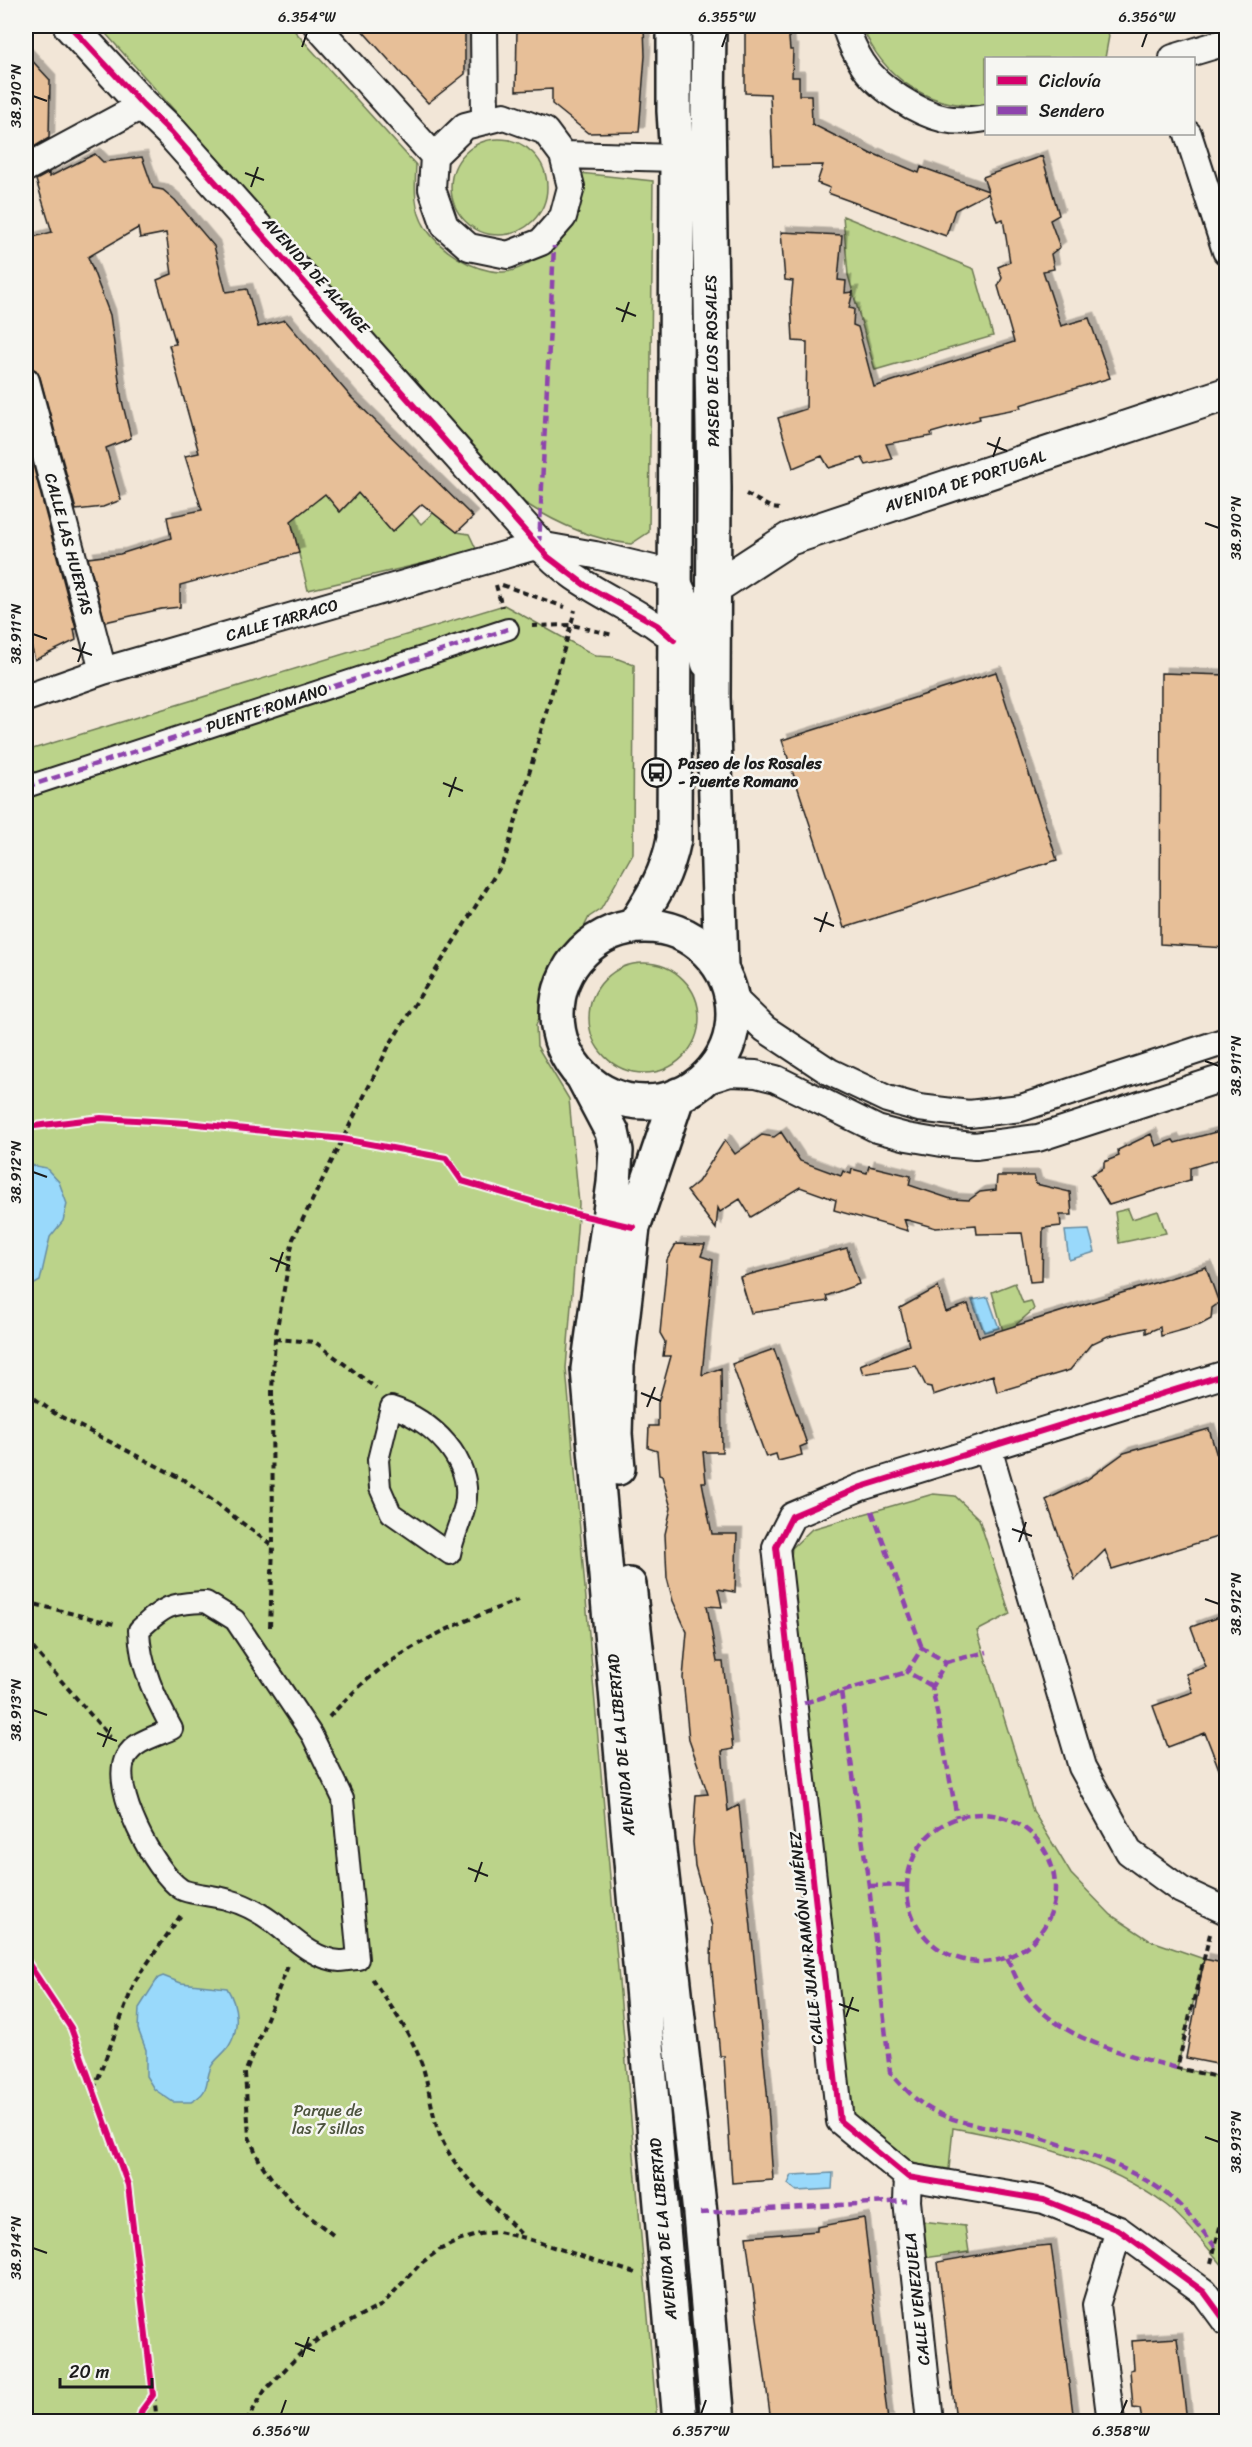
<svg xmlns="http://www.w3.org/2000/svg" width="1252" height="2447" viewBox="0 0 1252 2447" font-family="Sriracha,sans-serif">
<style>
.green{fill:#bbd38a;stroke:#6c7853;stroke-width:1.5}
.water{fill:#99d9fb;stroke:#678da2;stroke-width:1.5}
.building{fill:#e7bf98;stroke:#1c1c1c;stroke-width:1.5;filter:url(#shadow)}
.lines{fill:none;stroke-linecap:round;stroke-linejoin:round}
.pedestrian-casing{stroke:#1c1c1c;stroke-width:24}
.minor-casing{stroke:#1c1c1c;stroke-width:30}
.tertiary-casing{stroke:#1c1c1c;stroke-width:36}
.secondary-casing{stroke:#1c1c1c;stroke-width:38}
.path{stroke:#1c1c1c;stroke-width:4;stroke-dasharray:6 4.5;stroke-linecap:butt}
.pedestrian{stroke:#f6f6f2;stroke-width:20}
.minor{stroke:#f6f6f2;stroke-width:26}
.tertiary{stroke:#f6f6f2;stroke-width:32}
.secondary{stroke:#f6f6f2;stroke-width:33}
.quiet{stroke:#8e44ad;stroke-width:4.5;stroke-dasharray:9 4.5;stroke-linecap:butt}
.cycleway-casing{stroke:#f6f6f2;stroke-width:10}
.cycleway{stroke:#d6006c;stroke-width:6}
.ticks{fill:none;stroke:#1c1c1c;stroke-width:2}
.labels{text-anchor:middle;dominant-baseline:central;stroke-width:5;stroke-linejoin:round;paint-order:stroke}
.street-label{font-size:16px;fill:#1c1c1c;stroke:#f6f6f2}
.poi-label{font-size:16px;font-weight:bold;fill:#1c1c1c;stroke:#f6f6f2;text-anchor:start}
.park-label{font-size:16px;fill:#4c533d;stroke:#f6f6f2}
.neatline{fill:none;stroke:#1c1c1c;stroke-width:2}
.ticks-label{font-size:15px;text-anchor:middle;fill:#1c1c1c}
</style>
<defs>
<filter id="shadow"><feDropShadow dx="5.5" dy="-5.5" stdDeviation="0" flood-color="#0004"/></filter>
</defs>
<rect width="100%" height="100%" fill="#f2e6d7"/>
<filter id="ink" filterUnits="userSpaceOnUse"><feTurbulence type="fractalNoise" baseFrequency=".0167" numOctaves="2"/><feDisplacementMap in="SourceGraphic" scale="12" xChannelSelector="R" yChannelSelector="G"/><feConvolveMatrix kernelMatrix="1 2 1 2 8 2 1 2 1" color-interpolation-filters="sRGB"/></filter>
<g filter="url(#ink)">
<!-- green -->
<path class="green" d="M 99,26 L 290,26 L 416,165 C 415,186 413,208 425,227 C 441,251 472,271 501,272 C 516,273 531,262 542,254 C 555,245 570,233 576,218 C 582,204 580,187 580,173 L 653,181 L 649,532 L 631,544 C 594,540 556,523 525,503 Z
M 862,26 L 1106,26 L 1109,36 L 1105,58 L 986,58 L 986,104 C 930,111 882,77 862,26 Z
M451 187a48 48 0 1 1 96 0a48 48 0 1 1-96 0Z
M 843,216 L 974,269 L 993,336 L 875,370 L 848,275 Z
M 270,439 L 319,499 L 325,494 L 358,493 L 392,532 L 412,514 L 421,524 L 433,513 L 457,532 L 469,534 L 477,551 L 308,590 Z
M 504,605 L 596,656 L 613,657 L 634,665 L 633,853 L 601,909 L 589,917 L 536,1025 L 537,1046 L 569,1099 L 579,1204 L 566,1368 L 657,2421 L 26,2422 L 26,751 Z
M589 1018a55 55 0 1 1 110 0a55 55 0 1 1-110 0Z
M 1128,1209 L 1132,1219 L 1158,1211 L 1166,1233 L 1119,1243 L 1115,1212 Z
M 1015,1283 L 1023,1303 L 1031,1301 L 1034,1309 L 1011,1329 L 1003,1331 L 992,1292 Z
M 933,1494 L 955,1496 L 979,1519 L 1010,1614 L 977,1631 L 1033,1811 L 1071,1874 L 1111,1915 L 1149,1940 L 1204,1959 L 1177,2068 L 1226,2078 L 1226,2269 C 1209,2250 1186,2220 1166,2205 C 1105,2160 1027,2141 953,2128 L 949,2169 C 935,2167 920,2166 907,2161 C 889,2152 864,2127 851,2112 L 789,1575 L 792,1548 L 812,1529 Z
M 921,2221 L 965,2226 L 969,2252 L 924,2258 Z"/>
<!-- water -->
<path class="water" d="M 26,1164 L 46,1168 L 59,1182 L 67,1204 L 63,1221 L 50,1237 L 40,1281 L 26,1289 Z
M 1089,1230 L 1095,1252 L 1069,1260 L 1065,1231 Z
M 988,1297 L 999,1328 L 984,1332 L 972,1300 Z
M 163,1976 L 181,1983 L 227,1988 C 238,2006 240,2028 229,2046 C 224,2054 215,2059 211,2067 C 204,2084 211,2091 191,2102 L 173,2102 L 154,2089 L 146,2076 L 146,2050 L 138,2029 L 139,2008 L 158,1978 Z
M 833,2173 L 832,2189 L 797,2191 L 788,2184 L 792,2175 Z"/>
<!-- building -->
<path class="building" d="M 358,26 L 465,26 L 465,74 L 428,103 Z
M 517,26 L 644,26 L 645,56 L 639,132 L 588,133 L 552,104 L 552,89 L 516,91 Z
M 745,26 L 788,26 L 790,50 L 793,50 L 792,77 L 799,77 L 799,95 L 811,95 L 812,124 L 873,155 L 874,154 L 919,173 L 921,167 L 988,191 L 983,177 L 1042,156 L 1059,215 L 1050,220 L 1060,247 L 1051,254 L 1054,269 L 1043,271 L 1061,326 L 1089,318 L 1110,378 L 1020,405 L 1021,408 L 979,416 L 980,419 L 931,433 L 932,436 L 886,444 L 892,459 L 866,465 L 862,458 L 829,468 L 822,456 L 793,468 L 778,418 L 806,409 L 807,342 L 793,341 L 791,302 L 793,281 L 785,280 L 781,232 L 842,235 L 838,280 L 846,281 L 845,293 L 853,292 L 849,308 L 854,309 L 853,325 L 858,327 L 874,387 L 1014,342 L 998,286 L 1002,278 L 998,267 L 1010,262 L 1003,219 L 997,221 L 988,193 L 955,210 L 946,236 L 828,193 L 830,188 L 817,183 L 823,165 L 773,166 L 770,94 L 745,93 Z
M 26,54 L 50,80 L 49,138 L 27,151 Z
M 95,154 L 103,162 L 142,157 L 153,188 L 163,190 L 175,200 L 214,246 L 226,292 L 247,289 L 258,327 L 285,320 L 351,397 L 473,517 L 457,532 L 422,504 L 392,532 L 358,493 L 340,512 L 325,494 L 291,521 L 299,553 L 180,585 L 180,607 L 161,609 L 105,622 L 88,558 L 120,554 L 171,538 L 167,517 L 202,510 L 185,456 L 199,453 L 169,345 L 176,344 L 157,280 L 172,274 L 166,233 L 140,238 L 138,228 L 88,257 L 110,315 L 122,401 L 131,438 L 106,448 L 121,500 L 103,507 L 76,510 L 40,377 L 36,370 L 26,366 L 26,239 L 52,232 L 36,180 L 49,173 L 49,177 Z
M 26,438 L 76,629 L 74,629 L 76,640 L 35,660 L 26,627 Z
M 996,672 L 1057,860 L 844,928 L 782,740 Z
M 1161,673 L 1227,675 L 1227,948 L 1160,944 Z
M 1227,1129 L 1227,1157 L 1190,1168 L 1190,1180 L 1109,1205 L 1091,1175 L 1104,1168 L 1104,1162 L 1119,1156 L 1118,1150 L 1151,1134 L 1156,1146 L 1173,1140 L 1175,1143 Z
M 781,1132 L 800,1161 L 841,1176 L 843,1171 L 851,1174 L 852,1169 L 867,1173 L 869,1166 L 911,1176 L 909,1185 L 951,1199 L 969,1200 L 980,1192 L 996,1190 L 997,1176 L 1034,1176 L 1036,1184 L 1070,1192 L 1072,1215 L 1060,1215 L 1061,1226 L 1043,1228 L 1042,1281 L 1030,1282 L 1022,1233 L 977,1234 L 976,1225 L 936,1228 L 904,1219 L 908,1231 L 834,1210 L 836,1200 L 800,1187 L 751,1217 L 740,1199 L 720,1212 L 718,1208 L 716,1229 L 687,1191 L 698,1182 L 725,1140 L 735,1154 L 762,1135 L 774,1137 Z
M 676,1244 L 705,1245 L 701,1256 L 713,1260 L 702,1375 L 721,1368 L 722,1452 L 703,1452 L 706,1482 L 702,1482 L 712,1534 L 737,1534 L 735,1592 L 718,1589 L 722,1607 L 707,1606 L 717,1662 L 723,1662 L 733,1749 L 722,1751 L 728,1811 L 739,1805 L 767,2091 L 773,2180 L 732,2183 L 724,2056 L 720,2056 L 711,1960 L 712,1926 L 695,1866 L 693,1842 L 696,1795 L 708,1794 L 689,1740 L 683,1678 L 687,1632 L 673,1601 L 667,1578 L 665,1534 L 671,1508 L 662,1476 L 659,1475 L 657,1451 L 648,1448 L 649,1426 L 658,1426 L 658,1403 L 671,1356 L 663,1356 L 665,1342 L 660,1333 L 667,1260 Z
M 847,1248 L 859,1284 L 826,1296 L 828,1301 L 751,1313 L 740,1277 Z
M 1206,1267 L 1219,1303 L 1212,1308 L 1211,1319 L 1200,1325 L 1161,1336 L 1160,1327 L 1146,1333 L 1146,1328 L 1108,1336 L 1091,1344 L 1070,1370 L 997,1392 L 993,1375 L 933,1395 L 931,1387 L 926,1386 L 916,1366 L 863,1374 L 860,1365 L 909,1345 L 900,1308 L 938,1287 L 946,1312 L 968,1304 L 979,1337 Z
M 774,1349 L 807,1444 L 800,1447 L 802,1455 L 778,1461 L 776,1454 L 766,1457 L 732,1364 Z
M 1209,1429 L 1217,1456 L 1227,1454 L 1227,1534 L 1112,1569 L 1105,1550 L 1075,1580 L 1046,1500 L 1085,1481 L 1124,1453 Z
M 1227,1614 L 1227,1782 L 1224,1782 L 1205,1733 L 1168,1747 L 1153,1706 L 1193,1692 L 1186,1674 L 1206,1667 L 1191,1627 Z
M 1204,1959 L 1227,1964 L 1227,2066 L 1186,2058 Z
M 864,2218 L 888,2421 L 771,2421 L 746,2237 L 817,2231 L 817,2227 Z
M 1051,2245 L 1074,2421 L 956,2421 L 938,2262 L 1017,2248 Z
M 1177,2338 L 1187,2421 L 1142,2421 L 1140,2409 L 1133,2408 L 1130,2370 L 1134,2369 L 1132,2341 Z"/>
<g class="lines">
<defs>
<path id="pedestrian" d="M 26,787 L 508,629
M 391,1407 C 431,1419 474,1460 465,1505 C 461,1522 453,1537 450,1554 L 391,1513 L 380,1488 L 378,1460 Z
M 206,1602 L 235,1620 L 312,1735 L 343,1799 L 358,1959 C 352,1959 346,1961 340,1961 C 313,1959 293,1938 274,1923 C 262,1914 244,1904 229,1900 C 219,1896 188,1894 181,1889 C 155,1872 109,1787 126,1757 C 134,1741 157,1736 172,1729 C 155,1697 140,1667 139,1630 C 164,1606 170,1603 206,1602 Z"/>
<path id="minor" d="M 317,26 L 434,156
M 484,26 L 485,121
M 845,26 C 849,38 855,52 862,63 C 877,88 918,113 945,119 C 959,122 973,120 986,118
M 1173,58 L 1226,42
M 504,116 L 545,131 L 563,155 L 571,187 L 563,217 L 541,242 L 508,255 L 469,247 L 445,226 L 432,189 L 434,156 L 465,126 Z
M 1188,134 L 1226,251
M 563,155 L 677,158
M 26,168 L 143,105
M 26,381 L 103,671
M 539,545 C 575,589 632,603 674,640
M 26,698 L 103,671 L 539,545 L 595,555 L 674,574 L 692,612 L 705,664
M 732,997 L 765,1029 L 830,1072 L 887,1099 L 919,1108 L 969,1114 L 1021,1108 L 1226,1041
M 701,1082 L 730,1073 L 756,1074 L 776,1079 L 877,1129 L 907,1137 L 942,1143 L 975,1146 L 1038,1138 L 1226,1077
M 1226,1374 L 861,1487 L 792,1516 L 776,1547 L 840,2121 L 908,2177 L 1044,2200 L 1119,2230 L 1204,2292 L 1226,2322
M 988,1448 L 1082,1767 L 1129,1852 L 1181,1890 L 1226,1911
M 908,2177 L 907,2201 L 930,2422
M 1111,2422 L 1096,2305 L 1119,2230"/>
<path id="tertiary" d="M 70,26 L 143,105 L 171,132 L 539,545
M 714,588 L 789,539 L 1226,394"/>
<path id="secondary" d="M 709,26 L 708,111 L 714,488 L 713,697 L 721,968
M557 1014a88 88 0 1 1 176 0a88 88 0 1 1-176 0Z
M 633,927 C 653,896 667,875 674,839 L 677,158 L 674,111 L 674,26
M 583,1077 L 612,1132 L 616,1151 L 614,1183 L 588,1369 L 680,2422
M 618,1468 L 615,1434 L 617,1365 L 633,1227 L 678,1095
M 629,1585 L 700,2213 L 718,2422"/>
</defs>
<!-- pedestrian casing -->
<use href="#pedestrian" class="pedestrian-casing"/>
<!-- minor casing -->
<use href="#minor" class="minor-casing"/>
<!-- tertiary casing -->
<use href="#tertiary" class="tertiary-casing"/>
<!-- secondary casing -->
<use href="#secondary" class="secondary-casing"/>
<!-- path -->
<path class="path" d="M 746,494 L 772,508 L 779,509
M 496,585 L 502,607
M 502,585 L 565,607
M 532,626 L 572,625 L 613,635
M 26,1127 L 101,1118 L 187,1123 L 343,1139 L 446,1158 L 462,1181 L 578,1214
M 275,1339 L 315,1342 L 376,1388
M 26,1392 L 54,1413 L 186,1481 L 273,1546
M 26,1602 L 114,1624
M 270,1627 L 273,1546 L 272,1390 L 275,1339 L 293,1239 L 390,1044 L 505,859 L 575,610
M 26,1640 L 110,1737
M 329,1717 C 348,1697 369,1676 392,1661 C 430,1634 474,1617 518,1600
M 1210,1934 L 1177,2068 L 1226,2079
M 26,1960 L 71,2028 L 128,2185 L 153,2395 L 142,2410 L 138,2422
M 288,1966 L 245,2073 L 249,2137 L 260,2162 L 272,2179 L 296,2206 L 333,2235
M 372,1979 C 390,2005 410,2032 421,2062 C 431,2089 431,2121 445,2146 C 461,2177 499,2211 524,2237
M 94,2089 L 135,1981 L 181,1915
M 1211,2263 L 1226,2203
M 154,2395 L 157,2422
M 246,2422 L 265,2390 L 302,2352 L 321,2337 L 382,2305 L 420,2264 L 439,2250 L 458,2241 L 480,2234 L 498,2232 L 525,2238 L 635,2273"/>
<!-- pedestrian -->
<use href="#pedestrian" class="pedestrian"/>
<!-- minor -->
<use href="#minor" class="minor"/>
<!-- tertiary -->
<use href="#tertiary" class="tertiary"/>
<!-- secondary -->
<use href="#secondary" class="secondary"/>
<!-- quiet -->
<path class="quiet" d="M 539,545 L 554,246
M 26,787 L 508,629
M 872,1511 L 922,1648
M 946,1662 L 987,1652
M 932,1686 L 907,1672 L 922,1648 L 946,1662 L 932,1686 L 957,1817
M 841,1692 L 869,1886 L 890,2072 C 902,2085 914,2100 930,2109 C 963,2128 1005,2127 1041,2138 C 1081,2151 1136,2169 1169,2196 C 1187,2211 1202,2229 1215,2247
M 804,1703 L 907,1672
M907 1888a74 74 0 1 1 148 0a74 74 0 1 1-148 0Z
M 869,1886 L 907,1885
M 1007,1958 C 1013,1970 1018,1984 1026,1995 C 1063,2041 1123,2053 1177,2068
M 700,2213 L 907,2201"/>
<defs>
<path id="cycleway" d="M 70,26 L 143,105 L 171,132 L 548,557 L 585,585 L 657,625 L 674,640
M 26,1127 L 101,1118 L 187,1123 L 343,1139 L 446,1158 L 462,1181 L 572,1213 L 633,1227
M 1226,1374 L 861,1487 L 792,1516 L 776,1547 L 840,2121 L 908,2177 L 1044,2200 L 1119,2230 L 1204,2292 L 1226,2322
M 26,1960 L 71,2028 L 128,2185 L 153,2395 L 142,2410 L 138,2422"/>
</defs>
<!-- cycleway casing -->
<use href="#cycleway" class="cycleway-casing"/>
<!-- cycleway -->
<use href="#cycleway" class="cycleway"/>
</g>
</g>
<!-- ticks -->
<path class="ticks" d="M 302,47 L 307,33M 722,47 L 727,33M 1142,47 L 1147,33M 33,96 L 47,101M 245,173 L 264,180M 251,187 L 258,167M 616,308 L 636,316M 622,322 L 629,302M 987,443 L 1007,451M 993,457 L 1000,437M 1205,523 L 1219,528M 33,634 L 47,639M 72,648 L 92,655M 78,662 L 85,642M 443,783 L 463,791M 449,797 L 456,777M 814,918 L 834,926M 820,932 L 827,912M 1205,1061 L 1219,1066M 33,1172 L 47,1177M 270,1258 L 290,1266M 276,1272 L 283,1252M 641,1393 L 661,1401M 647,1407 L 655,1387M 1012,1529 L 1032,1536M 1019,1542 L 1026,1522M 1205,1599 L 1219,1604M 33,1710 L 47,1715M 97,1733 L 117,1741M 103,1747 L 111,1727M 468,1868 L 488,1876M 475,1882 L 482,1862M 839,2004 L 859,2011M 846,2017 L 853,1997M 1205,2137 L 1219,2142M 33,2248 L 47,2253M 295,2343 L 315,2351M 302,2357 L 309,2337M 281,2414 L 286,2400M 701,2414 L 706,2400M 1121,2414 L 1127,2400"/>
<!-- icons -->
<defs>
<symbol id="bus-ring" viewBox="-11 -11 22 22"><circle r="9.5" fill="#f6f6f2" stroke="#1c1c1c" stroke-width="1.5"/><path d="M-5-6H5V4H4V6H2V4H-2V6H-4V4H-5ZM-3.5-4V0h7V-4ZM-3.5 1.2v1.5H-2V1.2ZM2 1.2v1.5H3.5V1.2Z" fill="#1c1c1c"/></symbol>
</defs>
<g fill-rule="evenodd">
<use href="#bus-ring" x="640" y="756" width="33" height="33"/>
</g>
<g class="labels">
<!-- street labels -->
<g class="street-label">
<text transform="translate(316 275) rotate(48)">AVENIDA DE ALANGE</text>
<text transform="translate(712 361) rotate(-91)">PASEO DE LOS ROSALES</text>
<text transform="translate(965 481) rotate(-18)">AVENIDA DE PORTUGAL</text>
<text transform="translate(69 544) rotate(75)">CALLE LAS HUERTAS</text>
<text transform="translate(282 620) rotate(-16)">CALLE TARRACO</text>
<text transform="translate(267 708) rotate(-18)">PUENTE ROMANO</text>
<text transform="translate(621 1745) rotate(-95)">AVENIDA DE LA LIBERTAD</text>
<text transform="translate(806 1938) rotate(-96)">CALLE JUAN RAMÓN JIMÉNEZ</text>
<text transform="translate(663 2229) rotate(-95)">AVENIDA DE LA LIBERTAD</text>
<text transform="translate(917 2299) rotate(-96)">CALLE VENEZUELA</text>
</g>
<!-- poi labels -->
<g class="poi-label">
<text x="678" y="763">Paseo de los Rosales<tspan x="678" dy="18">- Puente Romano</tspan></text>
</g>
<!-- park labels -->
<g class="park-label">
<text x="328" y="2110">Parque de<tspan x="328" dy="18">las 7 sillas</tspan></text>
</g>
</g>
<!-- margin -->
<rect width="1252" height="2447" fill="none" stroke="#f6f6f2" stroke-width="66"/>
<!-- legend -->
<rect x="985" y="57" width="210" height="78" fill="#f6f6f2" stroke="#9f9f9c" stroke-width="1.5"/>
<rect x="997" y="76" width="30" height="9" fill="#d6006c" stroke="#9f9f9c" stroke-width="1.5"/>
<text x="1039" y="87" font-size="18" fill="#1c1c1c">Ciclovía</text>
<rect x="997" y="106" width="30" height="9" fill="#8e44ad" stroke="#9f9f9c" stroke-width="1.5"/>
<text x="1039" y="117" font-size="18" fill="#1c1c1c">Sendero</text>
<!-- scale -->
<path d="M60 2378v9h92v-9" fill="none" stroke="#1c1c1c" stroke-width="3"/>
<text x="69" y="2378" font-size="18" fill="#1c1c1c" stroke="#f6f6f2" stroke-width="4.5" paint-order="stroke">20 m</text>
<rect x="33" y="33" width="1186" height="2381" class="neatline"/>
<g class="ticks-label">
<text x="307" y="22">6.354°W</text>
<text x="727" y="22">6.355°W</text>
<text x="1147" y="22">6.356°W</text>
<text transform="translate(16 96) rotate(-90)" y="5">38.910°N</text>
<text transform="translate(1236 528) rotate(-90)" y="5">38.910°N</text>
<text transform="translate(16 634) rotate(-90)" y="5">38.911°N</text>
<text transform="translate(1236 1066) rotate(-90)" y="5">38.911°N</text>
<text transform="translate(16 1172) rotate(-90)" y="5">38.912°N</text>
<text transform="translate(1236 1604) rotate(-90)" y="5">38.912°N</text>
<text transform="translate(16 1710) rotate(-90)" y="5">38.913°N</text>
<text transform="translate(1236 2142) rotate(-90)" y="5">38.913°N</text>
<text transform="translate(16 2248) rotate(-90)" y="5">38.914°N</text>
<text x="281" y="2436">6.356°W</text>
<text x="701" y="2436">6.357°W</text>
<text x="1121" y="2436">6.358°W</text>
</g>
</svg>
